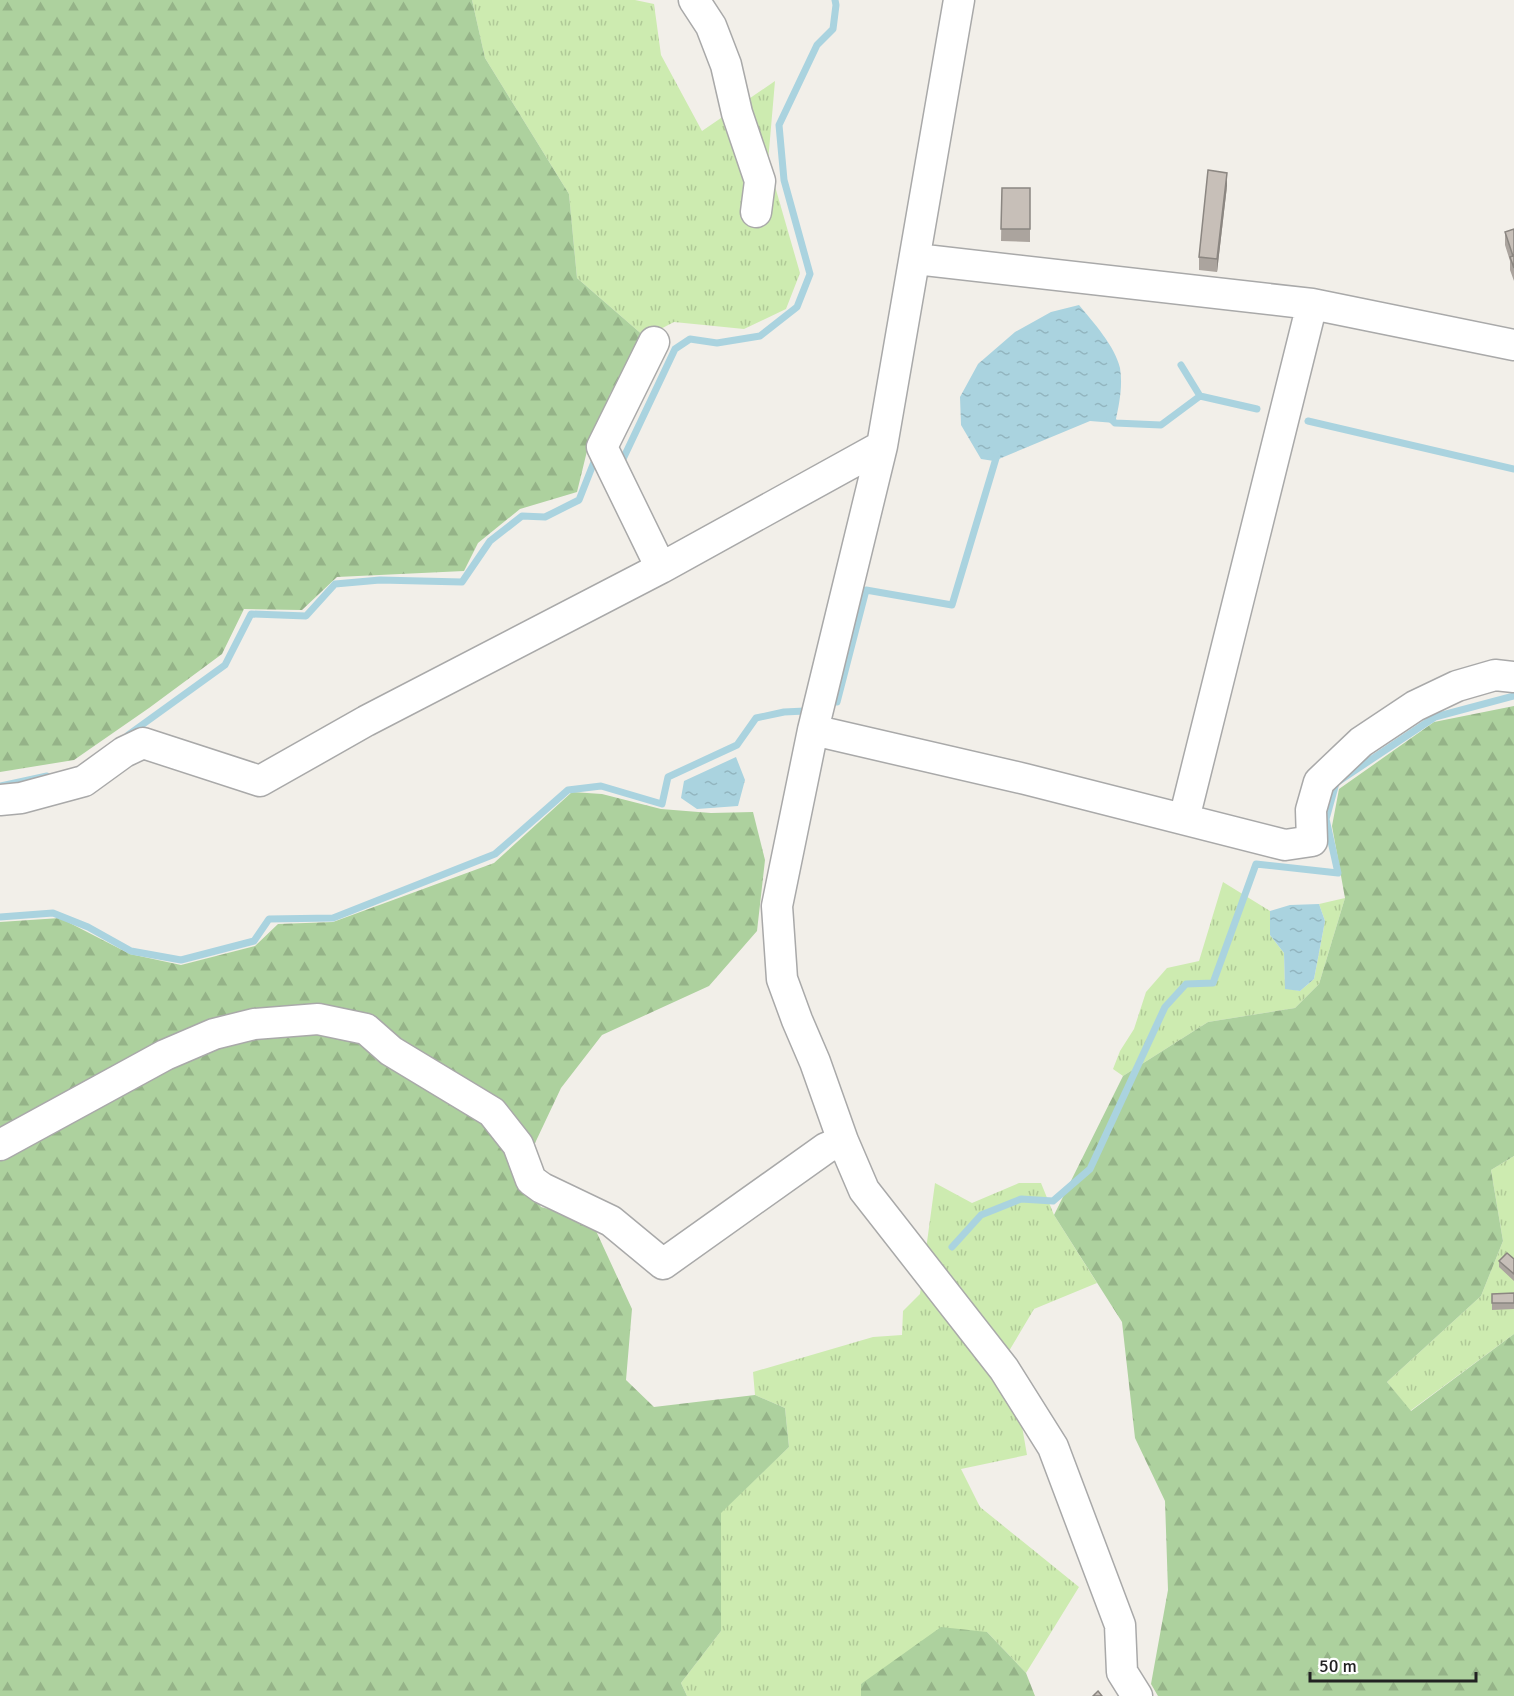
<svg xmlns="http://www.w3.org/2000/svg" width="1514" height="1696" viewBox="0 0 1514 1696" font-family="Signika,sans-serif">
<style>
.grass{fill:url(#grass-tufts)}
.forest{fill:url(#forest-firs)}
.water{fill:url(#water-ripples)}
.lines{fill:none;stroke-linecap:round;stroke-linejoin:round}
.stream{stroke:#aad3df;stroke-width:7}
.minor-casing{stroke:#a9a9a9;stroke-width:33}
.minor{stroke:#fff;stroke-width:30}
.wall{fill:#aba49e}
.shaded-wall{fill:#8b8681}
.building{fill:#c7bfb8;stroke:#8b8681;stroke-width:1.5}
</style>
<defs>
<pattern id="grass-tufts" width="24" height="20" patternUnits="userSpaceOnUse" patternTransform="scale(1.5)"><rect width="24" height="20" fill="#cdebb0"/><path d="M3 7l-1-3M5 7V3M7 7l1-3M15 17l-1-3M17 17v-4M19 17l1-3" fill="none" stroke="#b0c997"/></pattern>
<pattern id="forest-firs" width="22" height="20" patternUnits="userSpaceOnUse" patternTransform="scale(1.5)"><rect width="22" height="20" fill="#add19e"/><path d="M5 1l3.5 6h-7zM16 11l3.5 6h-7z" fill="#95b388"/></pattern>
<pattern id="water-ripples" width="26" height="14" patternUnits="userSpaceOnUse" patternTransform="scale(1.5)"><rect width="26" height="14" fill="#aad3df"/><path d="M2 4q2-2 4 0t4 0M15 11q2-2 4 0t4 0" fill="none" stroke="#92b5bf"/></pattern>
</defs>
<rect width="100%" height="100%" fill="#f2efe9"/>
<!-- grass -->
<path class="grass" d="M 472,0 L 635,0 L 654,4 L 661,55 L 702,131 L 775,81 L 768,162 L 800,273 L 786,309 L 744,329 L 674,322 L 645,337 L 577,278 L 569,194 L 485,58 Z
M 1223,882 L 1270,911 L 1270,935 L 1284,953 L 1285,988 L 1300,991 L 1314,979 L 1325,921 L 1319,904 L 1345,898 L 1319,984 L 1295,1008 L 1208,1022 L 1123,1076 L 1113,1069 L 1120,1051 L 1134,1029 L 1146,992 L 1167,968 L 1199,961 Z
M 1514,1156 L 1514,1334 L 1410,1411 L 1387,1382 L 1481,1296 L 1503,1241 L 1491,1170 Z
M 935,1183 L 972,1203 L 1019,1183 L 1041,1183 L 1054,1215 L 1097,1283 L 1034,1309 L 1009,1351 L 1027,1455 L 961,1469 L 980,1507 L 1079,1587 L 1026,1673 L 987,1632 L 861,1684 L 861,1696 L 687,1696 L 681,1683 L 721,1631 L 721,1512 L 789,1447 L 785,1408 L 755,1395 L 753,1372 L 873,1337 L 902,1335 L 903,1311 L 920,1294 Z"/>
<!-- forest -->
<path class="forest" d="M 0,0 L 472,0 L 485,58 L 569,194 L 577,278 L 645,337 L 610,394 L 587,451 L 577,492 L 520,509 L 478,543 L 464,571 L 337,577 L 302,610 L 244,609 L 222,654 L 149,708 L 74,760 L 0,772 Z
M 1514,706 L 1514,1156 L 1491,1170 L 1503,1241 L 1481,1296 L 1387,1382 L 1411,1411 L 1514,1334 L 1514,1696 L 1158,1696 L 1151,1684 L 1168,1590 L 1165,1501 L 1135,1438 L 1122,1322 L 1054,1215 L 1123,1076 L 1208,1022 L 1295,1008 L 1319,984 L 1345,898 L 1332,826 L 1339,789 L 1434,722 Z
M 572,792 L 602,794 L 661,809 L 711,813 L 753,812 L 765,860 L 757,931 L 709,986 L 602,1035 L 561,1088 L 519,1177 L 541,1207 L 591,1220 L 632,1309 L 626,1380 L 654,1407 L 755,1395 L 785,1408 L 789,1447 L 721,1513 L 721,1631 L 681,1683 L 687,1696 L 0,1696 L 0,922 L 60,918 L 130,954 L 181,965 L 255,946 L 278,924 L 333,922 L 494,863 Z
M 941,1627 L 987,1632 L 1026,1673 L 1035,1696 L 861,1696 L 861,1684 Z"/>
<!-- water -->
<path class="water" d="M 1079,305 C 1093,322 1115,346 1120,368 C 1123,386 1119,406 1115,423 L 1090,421 L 994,461 L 981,459 L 961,425 L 960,397 L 978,364 L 1015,332 L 1051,312 Z
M 736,757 L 745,780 L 738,806 L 697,809 L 681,798 L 684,781 Z
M 1319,904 L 1325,921 L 1314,979 L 1300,991 L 1285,989 L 1284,953 L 1270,935 L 1270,911 L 1290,905 Z"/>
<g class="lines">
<!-- stream -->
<path class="stream" d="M 1181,365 L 1200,396 L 1257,409
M 1110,418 L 1115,423 L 1161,425 L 1200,396
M 1308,421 L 1514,469
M 623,459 L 675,349 L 690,339 L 717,343 L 760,336 L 797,307 L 810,274 L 784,180 L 779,125 L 817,45 L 833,29 L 836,5 L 835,0
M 837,702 L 866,590 L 952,605 L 997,455
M 128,735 L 225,665 L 251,614 L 306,616 L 335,584 L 380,580 L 462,582 L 490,541 L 522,516 L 545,517 L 579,500 L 594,462
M 0,786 L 47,776
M 0,917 L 53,913 L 88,927 L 131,951 L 181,960 L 254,941 L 269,919 L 333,918 L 495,854 L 568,790 L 601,786 L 662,804 L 668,777 L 737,745 L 756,718 L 784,712 L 805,711
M 952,1247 L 981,1215 L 1021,1199 L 1053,1201 L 1090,1169 L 1165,1007 L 1186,984 L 1213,983 L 1256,864 L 1338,873 L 1326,819 L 1336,783 L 1435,717 L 1514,696"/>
<defs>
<path id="minor" d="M 694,0 L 711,26 L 726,65 L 737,113 L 760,181 L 756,212
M 959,0 L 882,446 L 813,730 L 777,906 L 782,979 L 797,1020 L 815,1062 L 843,1141 L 864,1190 L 1004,1369 L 1053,1447 L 1120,1625 L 1122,1672 L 1137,1696
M 916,259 L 1312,304 L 1514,345
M 654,342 L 602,447 L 661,568
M 813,730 L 1025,779 L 1285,845 L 1312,841 L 1311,810 L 1319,782 L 1361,742 L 1415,706 L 1457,686 L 1495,675 L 1514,677
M 0,800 L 21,798 L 84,781 L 124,752 L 143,743 L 260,781 L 366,721 L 661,568 L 882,446
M 1184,819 L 1312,304
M 0,1145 L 165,1055 L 214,1034 L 254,1024 L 318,1019 L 366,1029 L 391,1051 L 492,1112 L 518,1145 L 531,1180 L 542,1188 L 611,1221 L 663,1264 L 826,1148 L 843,1141"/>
</defs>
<!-- minor casing -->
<use href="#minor" class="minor-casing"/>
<!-- minor -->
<use href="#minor" class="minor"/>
</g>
<!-- wall -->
<path class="wall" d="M 1227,186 L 1217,272 L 1199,270 L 1199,257 Z
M 1002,188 L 1030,188 L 1030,242 L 1001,241 Z
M 1514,229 L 1514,281 L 1510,270 L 1510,261 L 1505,245 L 1505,232 Z
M 1514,1259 L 1514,1281 L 1499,1267 L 1499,1261 Z
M 1514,1293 L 1514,1309 L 1492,1310 L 1492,1294 Z"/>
<!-- shaded-wall -->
<path class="shaded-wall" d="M 1227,173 L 1227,186 L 1217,272 L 1217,259 Z"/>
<!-- building -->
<path class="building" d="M 1208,170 L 1227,173 L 1217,259 L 1199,257 Z
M 1002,188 L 1030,188 L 1030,229 L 1001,229 Z
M 1514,229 L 1514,268 L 1510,257 L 1513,256 L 1505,232 Z
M 1507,1253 L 1514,1259 L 1514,1274 L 1499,1261 Z
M 1514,1293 L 1514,1303 L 1492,1303 L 1492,1294 Z
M 1098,1691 L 1102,1696 L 1093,1696 Z"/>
<!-- scale -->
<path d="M1310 1672v9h166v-9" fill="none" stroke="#222222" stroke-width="3"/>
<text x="1319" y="1672" font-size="18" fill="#222222" stroke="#ffffff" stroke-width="4.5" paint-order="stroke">50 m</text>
</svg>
